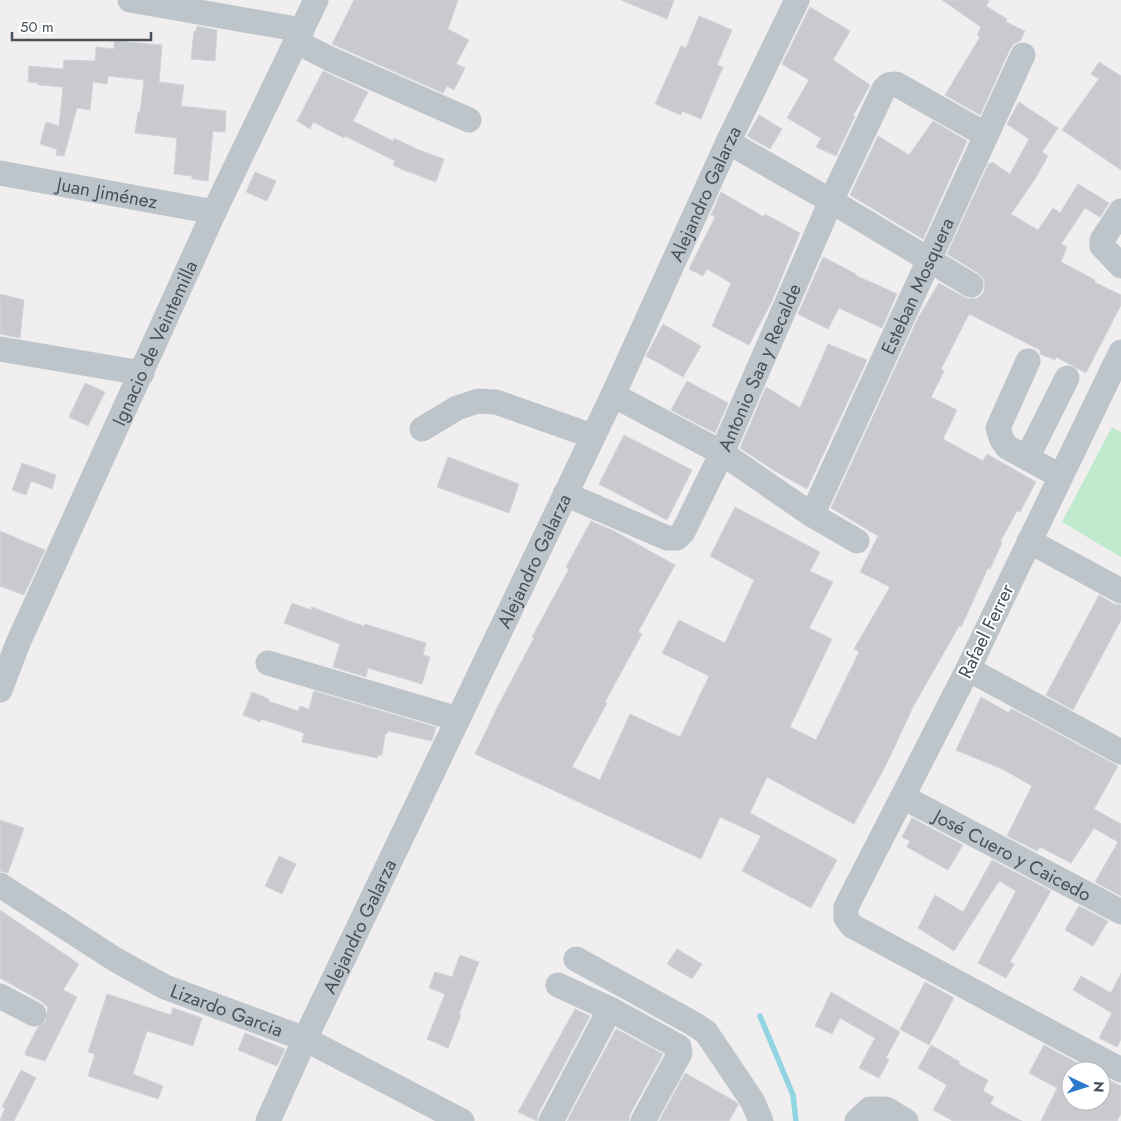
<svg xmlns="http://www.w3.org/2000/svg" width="1121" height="1121" viewBox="0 0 1121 1121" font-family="Jost,sans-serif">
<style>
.green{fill:#c0eace}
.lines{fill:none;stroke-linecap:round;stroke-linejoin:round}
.stream{stroke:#92d5e2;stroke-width:5.5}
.building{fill:#c9cad0;stroke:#d2d4d8}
.minor{stroke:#bdc5cb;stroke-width:25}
.labels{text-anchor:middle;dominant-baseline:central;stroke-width:4;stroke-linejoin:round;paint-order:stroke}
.street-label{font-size:19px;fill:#485159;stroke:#fff}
</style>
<rect width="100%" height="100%" fill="#f0eeee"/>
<!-- green -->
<path class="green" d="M 1112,427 L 1121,432 L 1121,557 L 1062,522 Z"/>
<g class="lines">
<!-- stream -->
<path class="stream" d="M 760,1016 L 793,1095 L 796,1121"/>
</g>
<!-- building -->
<path class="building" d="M 354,0 L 458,0 L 448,29 L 469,40 L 456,64 L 465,68 L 454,90 L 447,86 L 443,93 L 332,44 Z
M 621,0 L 674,0 L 667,19 Z
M 942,0 L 990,0 L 986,6 L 1007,19 L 1006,22 L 1025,31 L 1020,41 L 1014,44 L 1010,49 L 980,115 L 945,95 L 980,37 L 977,35 L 981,27 Z
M 810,7 L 850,31 L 833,60 L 870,85 L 853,116 L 855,117 L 853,120 L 836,156 L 816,147 L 821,138 L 787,118 L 809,80 L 782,64 Z
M 699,16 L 732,30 L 717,65 L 723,67 L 701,119 L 682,111 L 681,115 L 655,104 L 681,46 L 686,48 Z
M 197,26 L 217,30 L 215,61 L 191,59 L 194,31 L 196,31 Z
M 114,41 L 162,45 L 159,82 L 184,85 L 181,106 L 226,111 L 225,132 L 213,131 L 208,181 L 192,179 L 192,176 L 174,174 L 177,138 L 135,133 L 138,112 L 140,112 L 144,80 L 108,76 L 107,84 L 93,82 L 90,110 L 77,108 L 64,156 L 56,155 L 57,149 L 40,144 L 46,122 L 59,126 L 63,87 L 38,85 L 38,83 L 28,82 L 29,66 L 63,69 L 64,60 L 95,61 L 96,47 L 114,49 Z
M 1099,62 L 1121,76 L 1121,170 L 1062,130 L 1099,79 L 1091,74 Z
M 323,71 L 368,92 L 353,121 L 393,141 L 394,138 L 419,150 L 444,159 L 436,182 L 401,169 L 393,165 L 395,161 L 345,136 L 344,138 L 313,122 L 310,129 L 297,121 Z
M 1019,102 L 1058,128 L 1042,152 L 1048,156 L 1035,179 L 1011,214 L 1038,230 L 1053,208 L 1060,213 L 1078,184 L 1109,203 L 1100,217 L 1085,208 L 1061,244 L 1067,247 L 1061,262 L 1095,280 L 1094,282 L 1121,295 L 1121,305 L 1086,373 L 1056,357 L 1055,360 L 1040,354 L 1040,350 L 969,314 L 941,369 L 944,371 L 931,397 L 957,410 L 943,439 L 983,461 L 987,454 L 1036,482 L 1020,512 L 1017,511 L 1000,542 L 1002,543 L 990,569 L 988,568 L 961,627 L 959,626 L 913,707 L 888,761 L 854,824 L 767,777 L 750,813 L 837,860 L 811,908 L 742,871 L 761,836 L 720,817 L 701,859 L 475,754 L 499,704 L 534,638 L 532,637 L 569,569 L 566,567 L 591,521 L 614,531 L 675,565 L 638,632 L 642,634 L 605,702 L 607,703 L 572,767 L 600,780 L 630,714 L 680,737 L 709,676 L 662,653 L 679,620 L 725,643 L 754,580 L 710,556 L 735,507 L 820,552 L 810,571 L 833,582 L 809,628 L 832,639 L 790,727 L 816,740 L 859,652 L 854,649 L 890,587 L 860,572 L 878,536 L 831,508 L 918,318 L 939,283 L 964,297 L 970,299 L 978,298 L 984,292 L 985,285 L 983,278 L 978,273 L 947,254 L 989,163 L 991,164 L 992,162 L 1010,174 L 1029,139 L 1007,124 Z
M 759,115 L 782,129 L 770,149 L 747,136 Z
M 933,121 L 967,141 L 923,239 L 850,195 L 878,136 L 909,155 Z
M 255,172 L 276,181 L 267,201 L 246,192 Z
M 721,192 L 764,217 L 765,214 L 800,233 L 772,301 L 749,345 L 712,326 L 731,283 L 707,269 L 703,276 L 689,269 L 715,217 L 711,215 Z
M 823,257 L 856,274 L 855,275 L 897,294 L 882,328 L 839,308 L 828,329 L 798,314 Z
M 0,294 L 24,300 L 20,338 L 0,334 Z
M 663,324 L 701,346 L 683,377 L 646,356 Z
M 828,344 L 867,360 L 807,489 L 773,470 L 740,448 L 766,387 L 800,408 Z
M 687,381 L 728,403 L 715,433 L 671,410 Z
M 85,383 L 105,392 L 88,426 L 69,417 Z
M 624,435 L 692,470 L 667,520 L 599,484 Z
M 448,457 L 519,484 L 509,513 L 437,487 Z
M 22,463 L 56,475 L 52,489 L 31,481 L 26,495 L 12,490 Z
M 0,531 L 45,550 L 24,595 L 0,586 Z
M 1099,595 L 1114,604 L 1121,605 L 1121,620 L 1073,710 L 1046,695 Z
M 292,603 L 311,610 L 312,607 L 346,620 L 364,626 L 365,624 L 426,643 L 423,655 L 430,657 L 422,684 L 368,668 L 366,677 L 333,667 L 340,644 L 284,623 Z
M 314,691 L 436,727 L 433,737 L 432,741 L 388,731 L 387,734 L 385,734 L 382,755 L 378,755 L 377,758 L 302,742 L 304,733 L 261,719 L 260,722 L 243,715 L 252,692 L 269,699 L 268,701 L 298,711 L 300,706 L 309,709 Z
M 981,697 L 1009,713 L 1011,709 L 1016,711 L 1118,766 L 1094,809 L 1121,824 L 1121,896 L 1095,882 L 1118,842 L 1094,828 L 1071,863 L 1040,847 L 1037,851 L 1007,836 L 1032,786 L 1004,770 L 956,750 Z
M 912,818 L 963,845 L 948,870 L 907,847 L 910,841 L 902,837 Z
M 0,820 L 24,828 L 8,873 L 0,871 Z
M 279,856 L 296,864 L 282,894 L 265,886 Z
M 992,860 L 1051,891 L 1010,962 L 1014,964 L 1006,978 L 978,963 L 1016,891 L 999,881 L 954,951 L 918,928 L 935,895 L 963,912 Z
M 1079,906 L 1108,921 L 1093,946 L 1065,930 Z
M 0,910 L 79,964 L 63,990 L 77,997 L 45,1061 L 25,1055 L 26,1053 L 25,1052 L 38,1027 L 46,1021 L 48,1007 L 41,1001 L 0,978 Z
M 677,949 L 702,964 L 692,979 L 667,964 Z
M 460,955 L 479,962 L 459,1014 L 461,1015 L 448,1048 L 427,1039 L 445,994 L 429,988 L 435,972 L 452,977 Z
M 1121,973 L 1121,1039 L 1117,1047 L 1099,1038 L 1112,1013 L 1073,990 L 1081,976 L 1111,993 Z
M 925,982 L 954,998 L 929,1045 L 900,1029 Z
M 831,992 L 900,1032 L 886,1058 L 889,1060 L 879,1078 L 859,1068 L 875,1038 L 840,1018 L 832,1034 L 815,1026 Z
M 107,994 L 171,1015 L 173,1008 L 202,1018 L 193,1046 L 147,1031 L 133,1074 L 163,1086 L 158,1099 L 88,1076 L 95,1054 L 88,1052 Z
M 575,1009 L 590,1016 L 538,1114 L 537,1121 L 518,1112 Z
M 616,1029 L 663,1054 L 630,1114 L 629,1121 L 567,1121 Z
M 245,1033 L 285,1049 L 277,1066 L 238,1050 Z
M 931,1045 L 960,1062 L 958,1064 L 988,1080 L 983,1091 L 994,1097 L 990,1104 L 1022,1121 L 953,1121 L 933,1110 L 947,1085 L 918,1068 Z
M 1044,1045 L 1092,1071 L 1071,1071 L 1071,1101 L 1101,1101 L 1101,1076 L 1121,1086 L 1121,1114 L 1117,1121 L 1041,1121 L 1057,1088 L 1029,1073 Z
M 21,1070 L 36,1078 L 14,1121 L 0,1121 L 5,1108 L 2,1107 Z
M 685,1073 L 736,1102 L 738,1105 L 729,1121 L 659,1121 Z"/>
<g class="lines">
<!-- minor -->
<g class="minor">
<path d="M 130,0 L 302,30"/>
<path d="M 297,42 L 330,59 L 469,120"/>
<path d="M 728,142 L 831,201 L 971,285"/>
<path id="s1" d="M 0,173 L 214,212"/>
<path d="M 1121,211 L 1102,240 L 1102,246 L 1121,266"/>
<path d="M 0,349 L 142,373"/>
<path d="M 1121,352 L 968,669 L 846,907 L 846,918 L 852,926 L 1121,1070"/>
<path d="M 1028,361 L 998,428 L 1002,440 L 1007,447 L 1060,476"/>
<path d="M 613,395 L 722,453 L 812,515 L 857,541"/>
<path d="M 422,429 L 457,408 L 478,401 L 496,402 L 592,436"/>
<path d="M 1027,458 L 1067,378"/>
<path id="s2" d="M 565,494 L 667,538 L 677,538 L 683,532 L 722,453 L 831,201 L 884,89 L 888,85 L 896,84 L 986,135"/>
<path id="s3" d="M 812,515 L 1023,55"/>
<path d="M 1029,541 L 1121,591"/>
<path d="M 268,663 L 458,719"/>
<path d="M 968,669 L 1121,752"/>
<path id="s4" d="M 0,690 L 18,643 L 214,212 L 316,0"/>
<path id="s5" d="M 903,797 L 1121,912"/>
<path id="s6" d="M 0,885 L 116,960 L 165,987 L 305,1039 L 462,1121"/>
<path d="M 576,959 L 694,1024 L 706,1032 L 753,1102 L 761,1121"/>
<path d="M 558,985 L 610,1009 L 679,1047 L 680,1053 L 643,1121"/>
<path d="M 0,996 L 34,1014"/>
<path id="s7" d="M 268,1121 L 305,1039 L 613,395 L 728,142 L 797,0"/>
<path d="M 551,1121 L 610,1009"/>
<path d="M 857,1121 L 870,1109 L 886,1109 L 906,1121"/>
</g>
</g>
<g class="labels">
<!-- street labels -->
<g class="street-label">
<text stroke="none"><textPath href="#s1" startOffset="109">Juan Jiménez</textPath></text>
<text stroke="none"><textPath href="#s7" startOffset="1025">Alejandro Galarza</textPath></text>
<text stroke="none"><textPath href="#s3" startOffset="252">Esteban Mosquera</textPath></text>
<text stroke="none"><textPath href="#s4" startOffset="380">Ignacio de Veintemilla</textPath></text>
<text stroke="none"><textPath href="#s2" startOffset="311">Antonio Saa y Recalde</textPath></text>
<text stroke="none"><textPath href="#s7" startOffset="620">Alejandro Galarza</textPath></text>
<text transform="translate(986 631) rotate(-64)">Rafael Ferrer</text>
<text stroke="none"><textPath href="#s5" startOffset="124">José Cuero y Caicedo</textPath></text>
<text stroke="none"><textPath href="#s7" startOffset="215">Alejandro Galarza</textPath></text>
<text stroke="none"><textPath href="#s6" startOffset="260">Lizardo Garcia</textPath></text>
</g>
</g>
<!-- north arrow -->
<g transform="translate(1086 1086) rotate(94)"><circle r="24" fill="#ffffff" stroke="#b6b9bd"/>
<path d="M0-4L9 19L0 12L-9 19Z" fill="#2c78cc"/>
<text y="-8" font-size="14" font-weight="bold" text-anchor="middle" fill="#485159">N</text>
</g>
<!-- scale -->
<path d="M12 32v8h139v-8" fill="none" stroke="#485159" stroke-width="2.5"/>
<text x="20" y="32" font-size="15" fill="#485159" stroke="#ffffff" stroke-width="4" paint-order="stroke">50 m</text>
</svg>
